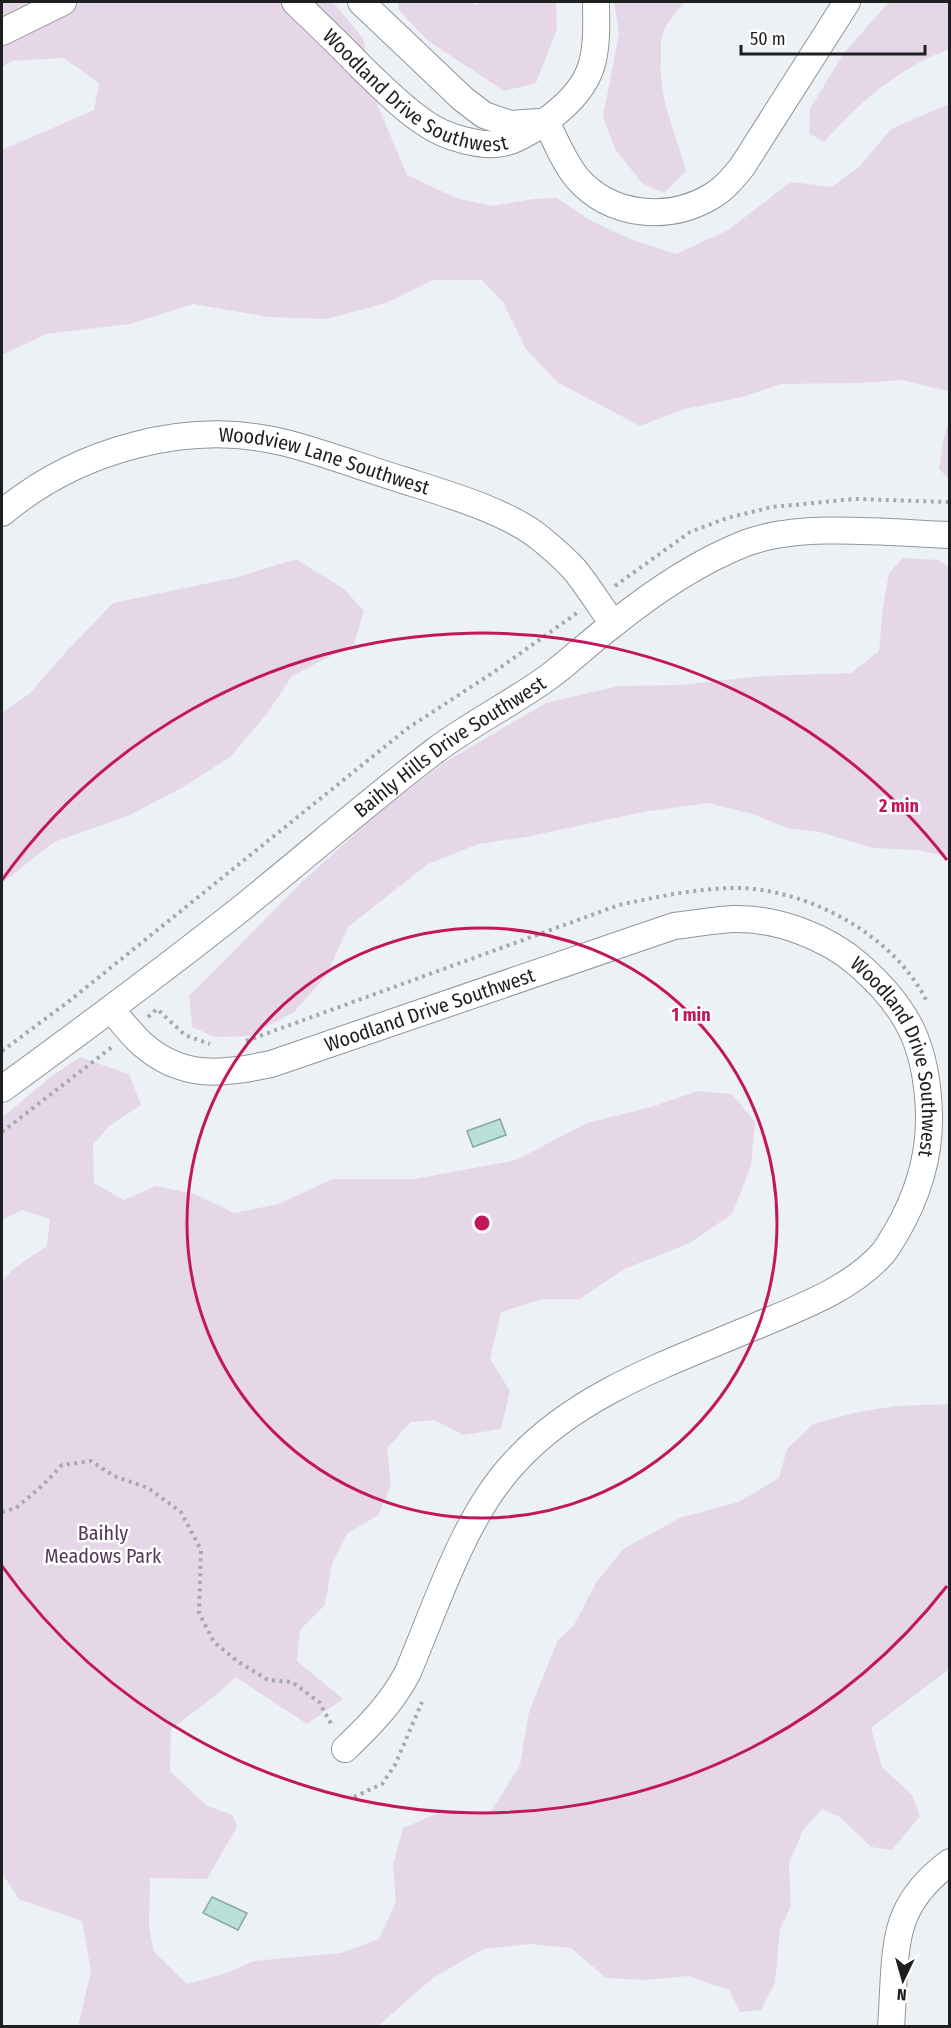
<svg xmlns="http://www.w3.org/2000/svg" width="951" height="2028" viewBox="0 0 951 2028" font-family="'Fira Sans Condensed',sans-serif">
<style>
.green{fill:#e5d7e8}
.water{fill:#b8e0d7;stroke:#8aa6a0;stroke-width:1.5}
.lines{fill:none;stroke-linecap:round;stroke-linejoin:round}
.minor-casing{stroke:#91959a;stroke-width:28}
.path{stroke:#a5a9ad;stroke-width:4;stroke-dasharray:3 4.5;stroke-linecap:butt}
.minor{stroke:#fff;stroke-width:26}
.ring{fill:none;stroke:#c2185b;stroke-width:3}
.labels{text-anchor:middle;dominant-baseline:central;stroke-width:5;stroke-linejoin:round;paint-order:stroke}
.street-label{font-size:20px;fill:#1e1f21;stroke:#fff}
.park-label{font-size:20px;fill:#55365c;stroke:#fff}
.centre{fill:#c2185b;stroke:#fff;stroke-width:3}
.ring-label{font-size:18px;text-anchor:middle;font-weight:bold;fill:#c2185b;stroke:#fff;stroke-width:5;stroke-linejoin:round;paint-order:stroke}
</style>
<rect width="100%" height="100%" fill="#ecf1f6"/>
<!-- green -->
<path class="green" d="M 2,2 L 333,2 L 363,38 L 378,106 L 407,175 L 456,198 L 492,206 L 533,199 L 557,198 L 588,219 L 630,239 L 676,254 L 728,230 L 791,182 L 832,187 L 859,167 L 891,129 L 949,104 L 949,391 L 901,380 L 861,383 L 781,384 L 742,397 L 685,409 L 640,426 L 557,382 L 526,349 L 503,302 L 482,280 L 433,280 L 386,303 L 326,319 L 269,317 L 193,304 L 130,324 L 46,334 L 2,355 L 2,150 L 94,110 L 99,83 L 64,58 L 11,61 L 2,67 Z
M 398,2 L 465,2 L 478,5 L 479,2 L 556,2 L 557,29 L 536,83 L 504,91 L 427,40 L 398,9 Z
M 614,2 L 685,2 C 676,12 666,23 662,36 C 660,41 661,49 661,55 C 658,101 675,128 686,171 L 664,193 L 642,183 L 615,149 L 603,117 L 619,33 Z
M 889,2 L 949,2 L 949,49 C 897,69 861,101 824,142 L 809,133 L 810,109 L 843,54 Z
M 949,420 L 949,479 L 939,469 L 943,441 Z
M 903,558 L 938,560 L 949,567 L 949,856 L 915,850 L 873,848 L 820,832 L 787,828 L 753,814 L 708,803 L 643,812 L 526,837 L 478,844 L 428,864 L 348,927 L 326,976 L 294,1012 L 249,1036 L 215,1037 L 192,1027 L 189,996 L 302,882 L 380,811 L 447,761 L 546,703 L 618,686 L 680,685 L 762,676 L 851,673 L 879,651 L 883,606 L 889,573 Z
M 296,559 L 344,589 L 364,611 L 354,644 L 292,676 L 266,715 L 230,757 L 185,786 L 128,816 L 54,842 L 2,883 L 2,713 L 29,694 L 66,652 L 113,603 L 238,577 Z
M 80,1057 L 129,1074 L 141,1105 L 109,1126 L 93,1145 L 94,1183 L 124,1200 L 156,1186 L 195,1194 L 234,1213 L 279,1204 L 332,1179 L 415,1179 L 516,1160 L 587,1123 L 651,1107 L 698,1091 L 732,1094 L 755,1122 L 751,1166 L 732,1214 L 690,1243 L 624,1269 L 580,1299 L 543,1299 L 501,1312 L 490,1359 L 510,1391 L 501,1429 L 463,1435 L 435,1420 L 411,1422 L 387,1448 L 391,1486 L 378,1515 L 347,1534 L 332,1564 L 325,1605 L 300,1630 L 297,1661 L 343,1699 L 307,1724 L 236,1677 L 215,1696 L 171,1729 L 170,1771 L 207,1806 L 233,1815 L 237,1827 L 207,1879 L 150,1878 L 149,1927 L 154,1952 L 187,1984 L 224,1974 L 254,1961 L 341,1953 L 379,1939 L 396,1902 L 393,1865 L 403,1828 L 436,1814 L 490,1813 L 520,1765 L 529,1712 L 558,1640 L 574,1625 L 596,1583 L 623,1549 L 682,1517 L 739,1502 L 779,1478 L 787,1449 L 813,1424 L 858,1412 L 896,1406 L 949,1404 L 949,1669 L 871,1728 L 882,1767 L 912,1795 L 920,1816 L 892,1850 L 871,1847 L 840,1817 L 822,1809 L 803,1830 L 789,1863 L 791,1906 L 780,1929 L 775,1983 L 761,2010 L 740,2012 L 729,1990 L 688,1976 L 645,1980 L 606,1978 L 571,1948 L 530,1944 L 483,1949 L 433,1978 L 378,2026 L 78,2026 L 91,1971 L 82,1921 L 19,1899 L 2,1873 L 2,1282 L 12,1270 L 47,1246 L 50,1219 L 22,1210 L 2,1220 L 2,1118 L 49,1078 Z"/>
<!-- water -->
<path class="water" d="M 500,1119 L 506,1135 L 473,1147 L 467,1131 Z
M 212,1897 L 247,1913 L 238,1930 L 203,1913 Z"/>
<g class="lines">
<defs>
<g id="minor">
<path id="s1" d="M 295,2 C 318,24 341,46 363,69 C 383,88 402,108 425,123 C 444,137 484,149 507,142 C 519,139 541,125 551,117 C 597,82 597,56 596,2"/>
<path d="M 361,2 L 463,99 L 484,115 L 510,124 L 539,122"/>
<path d="M 2,32 L 63,2"/>
<path d="M 546,121 C 555,140 564,162 577,178 C 611,217 669,222 712,196 C 724,189 733,178 742,167 L 847,2"/>
<path id="s2" d="M 2,513 C 77,450 189,418 286,443 C 325,453 364,468 403,480 C 444,493 507,511 540,538 C 551,547 564,558 574,569 C 588,586 600,606 613,624"/>
<path id="s3" d="M 111,1009 C 121,1021 131,1034 142,1044 C 183,1080 222,1074 271,1064 L 674,926 C 694,924 713,920 733,919 C 776,918 826,936 859,965 C 909,1009 927,1047 929,1114 C 930,1156 917,1197 896,1233 C 892,1239 888,1247 883,1253 C 852,1288 804,1306 761,1324 C 675,1361 580,1391 515,1462 C 464,1516 437,1604 408,1672 C 392,1703 370,1725 345,1749"/>
<path id="s4" d="M 2,1089 C 80,1032 157,975 233,915 C 301,861 366,803 436,750 C 472,723 513,703 550,676 C 571,660 590,642 611,626 C 652,593 697,562 746,543 C 801,522 891,533 950,535"/>
<path d="M 891,2026 C 894,1995 892,1943 905,1915 C 914,1894 931,1876 950,1862"/>
</g>
</defs>
<!-- minor casing -->
<use href="#minor" class="minor-casing"/>
<!-- path -->
<path class="path" d="M 615,586 L 690,532 L 727,518 L 772,507 L 855,499 L 950,502
M 148,1017 L 157,1009 L 185,1035 L 210,1044
M 246,1041 L 619,905 C 656,897 694,889 732,888 C 806,887 895,935 927,1002
M 2,1051 L 68,1002 L 408,728 L 494,672 L 577,613
M 2,1132 L 112,1047
M 2,1512 L 16,1508 L 43,1485 L 62,1465 L 91,1461 L 114,1476 L 148,1488 L 181,1512 L 201,1550 L 199,1613 L 214,1642 L 237,1661 L 268,1680 L 292,1682 L 319,1702 L 333,1727
M 354,1797 L 382,1784 L 395,1765 L 422,1702"/>
<!-- minor -->
<use href="#minor" class="minor"/>
</g>
<!-- distance rings -->
<g class="ring">
<circle cx="482" cy="1223" r="295"/>
<path d="M947 1586A590 590 0 0 1 2 1566M2 880A590 590 0 0 1 947 860"/>
</g>
<g class="labels">
<!-- street labels -->
<g class="street-label">
<text stroke="none"><textPath href="#s1" startOffset="154">Woodland Drive Southwest</textPath></text>
<text stroke="none"><textPath href="#s2" startOffset="344">Woodview Lane Southwest</textPath></text>
<text stroke="none"><textPath href="#s4" startOffset="564">Baihly Hills Drive Southwest</textPath></text>
<text stroke="none"><textPath href="#s3" startOffset="351">Woodland Drive Southwest</textPath></text>
<text stroke="none"><textPath href="#s3" startOffset="909">Woodland Drive Southwest</textPath></text>
</g>
<!-- park labels -->
<g class="park-label">
<text x="103" y="1533">Baihly<tspan x="103" dy="23">Meadows Park</tspan></text>
</g>
</g>
<circle cx="482" cy="1223" r="9" class="centre"/>
<g class="ring-label">
<text x="899" y="812">2 min</text>
<text x="691" y="1021">1 min</text>
</g>
<!-- border -->
<rect width="951" height="2028" fill="none" stroke="#1e1f21" stroke-width="6"/>
<!-- north arrow -->
<g transform="translate(903 1980) rotate(185)" stroke="#ffffff" stroke-width="4.5" paint-order="stroke">
<path d="M0-4.5L10 22L0 15L-10 22Z" fill="#1e1f21"/>
<text y="-9" font-size="16" font-weight="bold" text-anchor="middle" fill="#1e1f21">N</text>
</g>
<!-- scale -->
<path d="M741 45v9h184v-9" fill="none" stroke="#1e1f21" stroke-width="3"/>
<text x="750" y="45" font-size="18" fill="#1e1f21" stroke="#ffffff" stroke-width="4.5" paint-order="stroke">50 m</text>
</svg>
